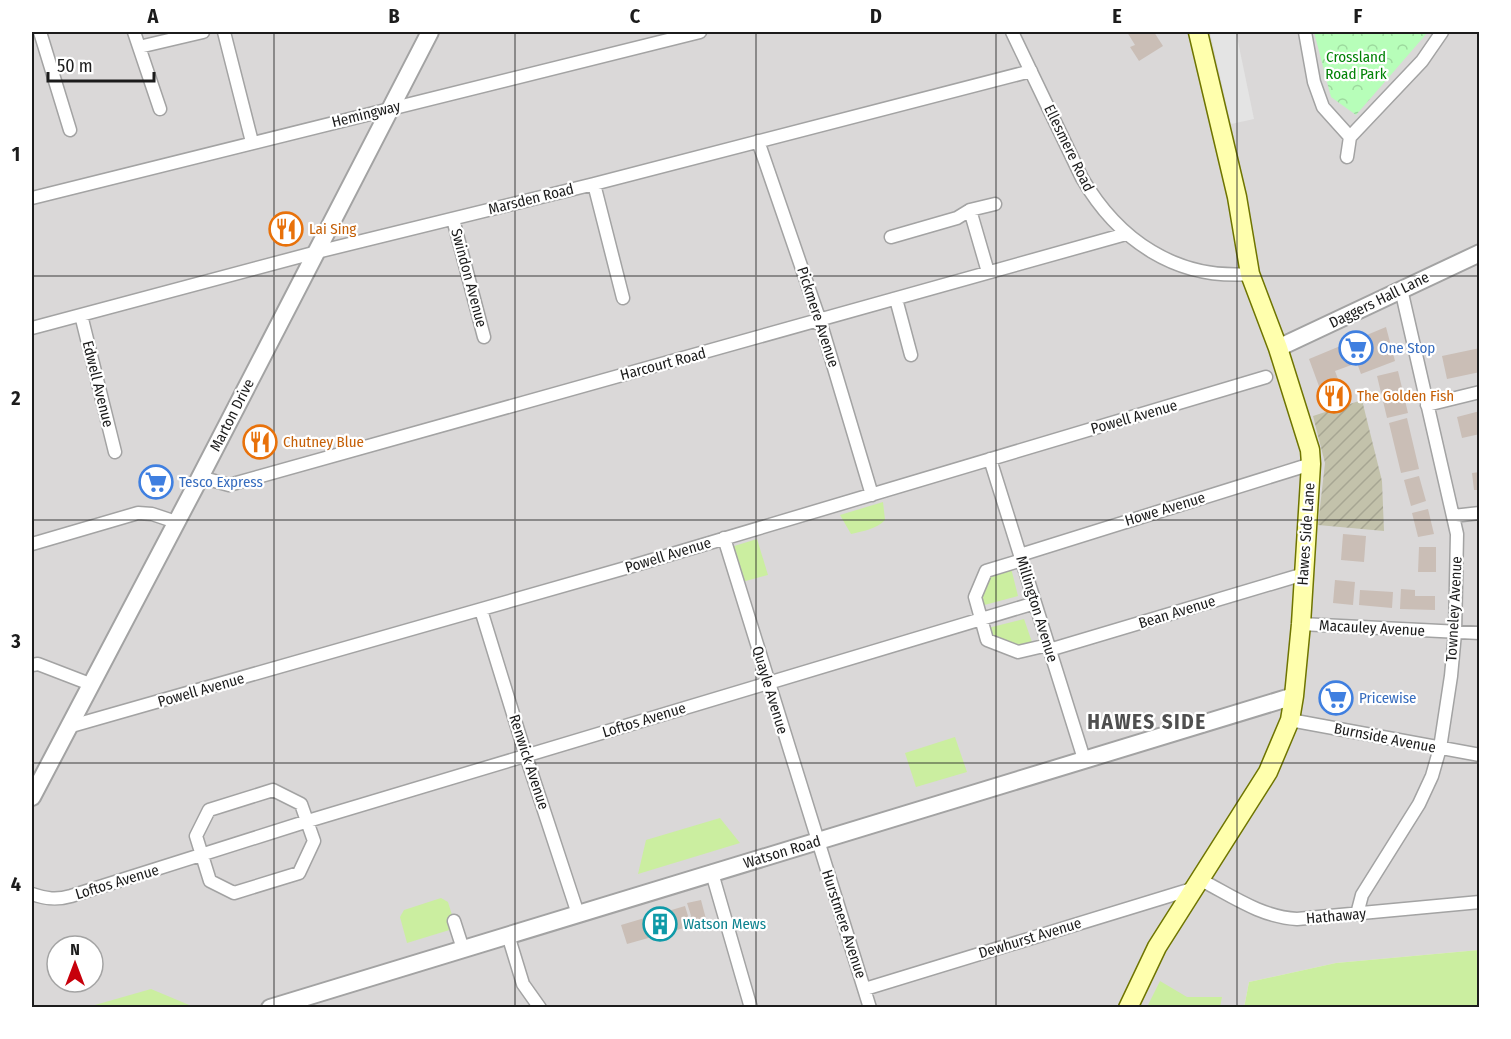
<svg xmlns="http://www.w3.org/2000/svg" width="1511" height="1039" viewBox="0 0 1511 1039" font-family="'Fira Sans Condensed',sans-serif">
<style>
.residential{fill:#dad8d8;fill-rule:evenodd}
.construction{fill:url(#construction-furrows)}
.grass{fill:#cbeea0}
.park{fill:url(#park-crowns)}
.parking{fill:#e4e4e4}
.building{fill:#cabeb6}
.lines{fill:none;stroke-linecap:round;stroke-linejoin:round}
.minor-casing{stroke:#a3a3a3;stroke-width:15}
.tertiary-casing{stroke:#a3a3a3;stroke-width:20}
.secondary-casing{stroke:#6f7500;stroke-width:21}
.minor{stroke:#fff;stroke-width:12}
.tertiary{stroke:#fff;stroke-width:16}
.secondary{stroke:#ffffad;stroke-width:18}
.grid{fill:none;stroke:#1c1c1c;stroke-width:1.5;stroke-opacity:0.55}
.labels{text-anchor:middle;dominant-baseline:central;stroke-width:4.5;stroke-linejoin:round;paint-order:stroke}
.park-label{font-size:15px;fill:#018205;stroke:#fff}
.street-label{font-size:15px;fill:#1c1c1c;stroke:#fff}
.food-label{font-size:15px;fill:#c56008;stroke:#fff;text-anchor:start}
.shop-label{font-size:15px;fill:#366cbe;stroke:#fff;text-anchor:start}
.culture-label{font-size:15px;fill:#0d838f;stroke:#fff;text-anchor:start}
.district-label{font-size:21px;font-weight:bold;letter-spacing:1.5px;fill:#4f4f4f;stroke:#fff}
.neatline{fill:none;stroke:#1c1c1c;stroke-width:2}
.grid-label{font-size:20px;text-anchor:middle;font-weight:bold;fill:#1c1c1c}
</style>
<defs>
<pattern id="construction-furrows" width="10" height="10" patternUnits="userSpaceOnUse" patternTransform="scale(1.5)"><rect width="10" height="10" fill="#c3c2ab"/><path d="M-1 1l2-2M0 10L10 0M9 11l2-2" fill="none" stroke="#a7a693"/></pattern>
<pattern id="park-crowns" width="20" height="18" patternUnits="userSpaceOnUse" patternTransform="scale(1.5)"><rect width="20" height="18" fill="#b7feb9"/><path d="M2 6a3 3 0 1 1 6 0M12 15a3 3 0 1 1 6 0" fill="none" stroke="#9dd99e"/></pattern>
</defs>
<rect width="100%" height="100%" fill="#eee9e0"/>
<!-- residential -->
<path class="residential" d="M 32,32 L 1479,32 L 1479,950 L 1336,963 L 1249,982 L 1244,1008 L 32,1007 ZM 57,946 L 93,946 L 93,982 L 57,982 Z"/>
<!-- construction -->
<path class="construction" d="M 1362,400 L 1382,481 L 1384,531 L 1318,525 L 1325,463 L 1313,416 Z"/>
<!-- grass -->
<path class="grass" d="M 883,502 L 885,520 C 877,529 863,531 851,534 L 840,515 Z
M 757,539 L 768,575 L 742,582 L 731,547 Z
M 1010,564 L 1018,596 L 977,607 L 986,571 Z
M 1024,619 L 1034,648 L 1018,652 L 987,640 L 984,629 Z
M 955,737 L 967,772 L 916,787 L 905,753 Z
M 720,818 L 740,843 L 638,874 L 646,840 Z
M 441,898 L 448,902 L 456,928 L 407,943 L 400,917 L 404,910 Z
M 1479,950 L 1479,1007 L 1244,1008 L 1249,982 L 1336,963 Z
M 1160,981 L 1187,997 L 1222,997 L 1220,1007 L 1147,1007 Z
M 151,989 L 194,1007 L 94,1007 L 95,1005 Z"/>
<!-- park -->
<path class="park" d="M 1314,32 L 1428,32 L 1356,115 L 1331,97 Z"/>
<!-- parking -->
<path class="parking" d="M 1210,32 L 1236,32 L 1254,119 L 1231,124 Z"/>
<!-- building -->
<path class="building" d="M 1127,32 L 1154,32 L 1163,46 L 1139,61 L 1130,47 L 1135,45 Z
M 1386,327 L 1395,361 L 1361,374 L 1357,363 L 1335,371 L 1346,401 L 1327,408 L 1309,359 Z
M 1480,348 L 1480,372 L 1447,379 L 1442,356 Z
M 1398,371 L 1408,413 L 1387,418 L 1377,376 Z
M 1480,411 L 1480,434 L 1462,438 L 1457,417 Z
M 1407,418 L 1419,469 L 1401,473 L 1389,423 Z
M 1480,472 L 1480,490 L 1474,490 L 1472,473 Z
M 1419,476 L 1426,501 L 1411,506 L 1404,480 Z
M 1428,509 L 1434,534 L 1418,537 L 1412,513 Z
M 1343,534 L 1366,536 L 1364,562 L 1341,560 Z
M 1419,547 L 1436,547 L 1436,572 L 1418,572 Z
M 1335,580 L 1355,582 L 1353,605 L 1333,603 Z
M 1401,589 L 1415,590 L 1415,596 L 1435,596 L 1435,610 L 1400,609 Z
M 1360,590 L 1393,592 L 1392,608 L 1359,605 Z
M 701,900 L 706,919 L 693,922 L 687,903 Z
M 685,906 L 691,926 L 627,944 L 621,925 Z"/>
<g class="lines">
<defs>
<path id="minor" d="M 40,32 L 70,130
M 134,32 L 160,109
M 224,32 L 252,142
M 1012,32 L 1082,178 C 1118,240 1176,280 1250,274
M 1305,32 L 1314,82 L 1323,107 L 1350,137 L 1347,157
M 139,47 L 203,32
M 1350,137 L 1422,61 L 1442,32
M 758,141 L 820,321 L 872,495
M 594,184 L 623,298
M 32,198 L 700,32
M 970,210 L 988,272
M 453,219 L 484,337
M 891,237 L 957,218 L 970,210 L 995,204
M 896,299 L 911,355
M 81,315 L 115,452
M 32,328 L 317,252 L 594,184 L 1031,71
M 1427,405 L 1480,392
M 990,459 L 1084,759
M 200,477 L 229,485 L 1126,234
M 1453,516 L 1480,513
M 724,538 L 870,1008
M 32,544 L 138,513 L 152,514 L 176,522
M 1020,555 L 1311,464
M 1022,560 L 986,571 L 975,597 L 987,640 L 1018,652 L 1048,645
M 481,610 L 526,756 L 578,914
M 1301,624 L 1480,633
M 1049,650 L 1304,574
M 32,665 L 38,664 L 90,684
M 1290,720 L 1480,755
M 68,727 L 622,569 L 1266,377
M 273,790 L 301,804 L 314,841 L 299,873 L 234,893 L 210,881 L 196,836 L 209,810 Z
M 712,873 L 751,1008
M 1201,880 C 1232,896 1261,917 1297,919 L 1480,902
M 32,894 C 46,899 57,900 71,896 L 308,821 L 1035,603
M 1357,914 L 1362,895 L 1419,804 L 1432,776 L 1440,748 L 1451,676 L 1455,633 L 1457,534 L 1401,289
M 454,921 L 463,949
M 508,935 L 523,984 L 540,1008
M 865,989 L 1195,888"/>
<path id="tertiary" d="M 1278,348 L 1480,253
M 32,797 L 194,489 L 430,32
M 270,1008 L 1294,696"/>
<path id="secondary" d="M 1128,1008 L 1157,947 L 1268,772 L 1290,720 L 1294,696 L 1301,624 L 1311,464 L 1310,450 L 1278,348 L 1250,274 L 1237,197 L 1198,32"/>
</defs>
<!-- minor casing -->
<use href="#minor" class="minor-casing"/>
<!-- tertiary casing -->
<use href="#tertiary" class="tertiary-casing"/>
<!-- secondary casing -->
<use href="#secondary" class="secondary-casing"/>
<!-- minor -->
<use href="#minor" class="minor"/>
<!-- tertiary -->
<use href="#tertiary" class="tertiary"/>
<!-- secondary -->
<use href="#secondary" class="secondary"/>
</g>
<!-- grid -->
<path class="grid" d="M 274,32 L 274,1008M 515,32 L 515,1008M 756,32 L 756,1008M 996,32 L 996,1008M 1237,32 L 1237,1008M 32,276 L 1480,276M 32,520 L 1480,520M 32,763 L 1480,763"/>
<!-- icons -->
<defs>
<symbol id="restaurant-ring" viewBox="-11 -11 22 22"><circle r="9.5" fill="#fff" stroke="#e8710a" stroke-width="1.5"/><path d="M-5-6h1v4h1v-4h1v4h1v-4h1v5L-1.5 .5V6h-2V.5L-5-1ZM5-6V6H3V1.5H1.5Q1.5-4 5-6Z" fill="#e8710a"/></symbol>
<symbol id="supermarket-ring" viewBox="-11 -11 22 22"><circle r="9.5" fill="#fff" stroke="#3f7fe0" stroke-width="1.5"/><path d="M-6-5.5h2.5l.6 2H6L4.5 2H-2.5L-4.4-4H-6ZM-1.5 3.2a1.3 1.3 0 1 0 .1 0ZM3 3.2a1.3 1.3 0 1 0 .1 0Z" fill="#3f7fe0"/></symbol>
<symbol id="building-ring" viewBox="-11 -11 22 22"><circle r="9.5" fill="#fff" stroke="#0f9aa8" stroke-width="1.5"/><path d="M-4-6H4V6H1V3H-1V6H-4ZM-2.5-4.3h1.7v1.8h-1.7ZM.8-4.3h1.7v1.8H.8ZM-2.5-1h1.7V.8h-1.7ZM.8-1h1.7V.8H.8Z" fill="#0f9aa8"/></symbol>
</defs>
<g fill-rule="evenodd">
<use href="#restaurant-ring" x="267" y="210" width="38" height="38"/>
<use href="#supermarket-ring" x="1337" y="329" width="38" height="38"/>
<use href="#restaurant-ring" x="1315" y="377" width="38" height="38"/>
<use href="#restaurant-ring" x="241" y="423" width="38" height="38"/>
<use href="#supermarket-ring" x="137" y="463" width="38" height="38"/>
<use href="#supermarket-ring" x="1317" y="679" width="38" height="38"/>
<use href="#building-ring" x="641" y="905" width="38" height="38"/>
</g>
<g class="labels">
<!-- park labels -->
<g class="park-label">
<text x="1356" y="57">Crossland<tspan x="1356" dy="17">Road Park</tspan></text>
</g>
<!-- street labels -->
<g class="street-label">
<text transform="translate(366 114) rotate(-14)">Hemingway</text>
<text transform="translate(1069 148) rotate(64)">Ellesmere Road</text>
<text transform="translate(531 199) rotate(-14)">Marsden Road</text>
<text transform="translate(469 278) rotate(75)">Swindon Avenue</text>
<text transform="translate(1379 300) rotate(-26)">Daggers Hall Lane</text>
<text transform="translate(818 317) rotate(72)">Pickmere Avenue</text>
<text transform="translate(663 364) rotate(-15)">Harcourt Road</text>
<text transform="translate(98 384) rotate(76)">Edwell Avenue</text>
<text transform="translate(232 415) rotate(-63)">Marton Drive</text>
<text transform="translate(1134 417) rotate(-16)">Powell Avenue</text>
<text transform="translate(1165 509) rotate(-17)">Howe Avenue</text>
<text transform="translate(1306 534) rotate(-86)">Hawes Side Lane</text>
<text transform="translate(668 555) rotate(-17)">Powell Avenue</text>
<text transform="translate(1037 609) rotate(73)">Millington Avenue</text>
<text transform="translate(1454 609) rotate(-87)">Towneley Avenue</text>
<text transform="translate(1177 612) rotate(-17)">Bean Avenue</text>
<text transform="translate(1372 628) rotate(3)">Macauley Avenue</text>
<text transform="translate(201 690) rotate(-16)">Powell Avenue</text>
<text transform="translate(770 690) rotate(73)">Quayle Avenue</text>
<text transform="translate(644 720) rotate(-17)">Loftos Avenue</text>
<text transform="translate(1385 738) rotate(11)">Burnside Avenue</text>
<text transform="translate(529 762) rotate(72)">Renwick Avenue</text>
<text transform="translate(782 852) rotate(-17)">Watson Road</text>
<text transform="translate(117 882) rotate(-17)">Loftos Avenue</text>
<text transform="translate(1336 916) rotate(-5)">Hathaway</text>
<text transform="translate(844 924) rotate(72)">Hurstmere Avenue</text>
<text transform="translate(1030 938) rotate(-17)">Dewhurst Avenue</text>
</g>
<!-- food labels -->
<g class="food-label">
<text x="309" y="229">Lai Sing</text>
<text x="1357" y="396">The Golden Fish</text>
<text x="283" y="442">Chutney Blue</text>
</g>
<!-- shop labels -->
<g class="shop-label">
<text x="1379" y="348">One Stop</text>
<text x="179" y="482">Tesco Express</text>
<text x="1359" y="698">Pricewise</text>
</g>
<!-- culture labels -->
<g class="culture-label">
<text x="683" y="924">Watson Mews</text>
</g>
<!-- district labels -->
<g class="district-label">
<text x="1147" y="722">HAWES SIDE</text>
</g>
</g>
<!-- border -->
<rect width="1511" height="1039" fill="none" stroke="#ffffff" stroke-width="66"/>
<!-- north arrow -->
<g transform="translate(75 964)"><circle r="28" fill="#ffffff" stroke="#a4a4a4" stroke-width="1.5"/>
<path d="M0-4.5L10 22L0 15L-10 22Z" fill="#c7000b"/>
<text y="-9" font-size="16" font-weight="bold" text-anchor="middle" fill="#1c1c1c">N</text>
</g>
<!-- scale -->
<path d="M48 72v9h106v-9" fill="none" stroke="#1c1c1c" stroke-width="3"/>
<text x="57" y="72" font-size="18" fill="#1c1c1c" stroke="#ffffff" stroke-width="4.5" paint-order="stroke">50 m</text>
<rect x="33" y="33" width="1445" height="973" class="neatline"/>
<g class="grid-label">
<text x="153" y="23">A</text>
<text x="394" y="23">B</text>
<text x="635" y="23">C</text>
<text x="876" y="23">D</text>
<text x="1117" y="23">E</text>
<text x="1358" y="23">F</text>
<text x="16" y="161">1</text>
<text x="16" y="405">2</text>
<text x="16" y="648">3</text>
<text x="16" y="891">4</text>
</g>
</svg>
